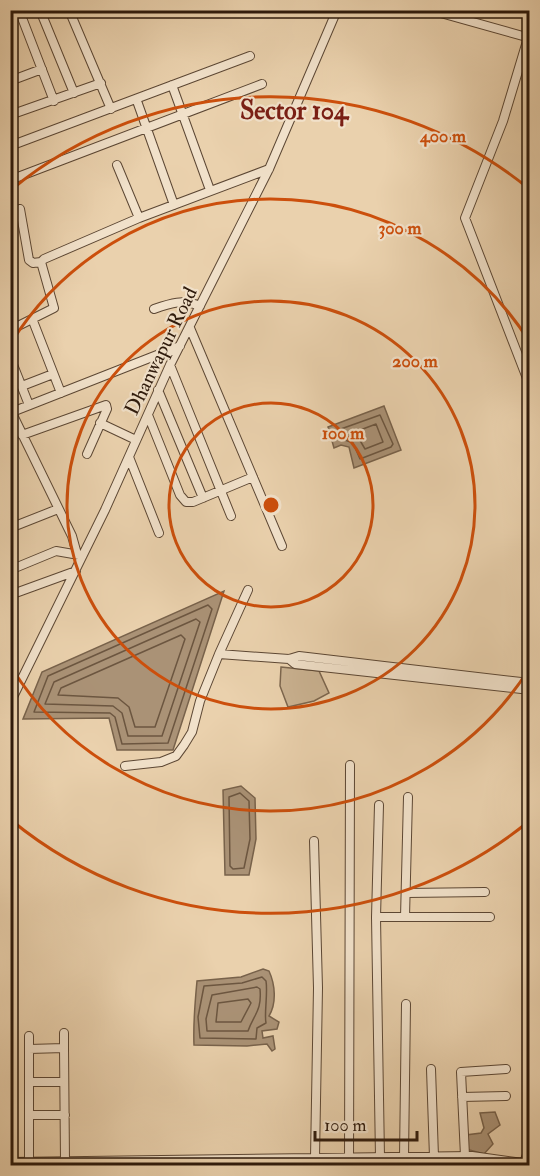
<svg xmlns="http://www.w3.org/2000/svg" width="540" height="1176" viewBox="0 0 540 1176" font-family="'IM FELL Double Pica',serif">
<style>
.green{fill:#cab291;stroke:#7c664e;stroke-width:1.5}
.water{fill:#aa9276;stroke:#78624b;stroke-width:1.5}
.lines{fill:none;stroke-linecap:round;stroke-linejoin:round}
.shore{stroke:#6c5640;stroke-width:1.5}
.minor-casing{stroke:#5c4734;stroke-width:10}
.minor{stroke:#f1e1ca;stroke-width:8}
.ring{fill:none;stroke:#cc4f0c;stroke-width:3}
.labels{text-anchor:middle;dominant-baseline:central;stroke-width:4.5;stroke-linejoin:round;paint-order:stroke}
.street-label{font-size:20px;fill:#2d190b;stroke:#f1e1ca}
.district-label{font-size:26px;font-weight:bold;fill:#7a1f14;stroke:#f1e1ca}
.centre{fill:#cc4f0c;stroke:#f1e1ca;stroke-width:3}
.ring-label{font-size:18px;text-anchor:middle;font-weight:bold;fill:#cc4f0c;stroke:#f1e1ca;stroke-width:4.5;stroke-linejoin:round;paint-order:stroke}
</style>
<rect width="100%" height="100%" fill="#ead1ad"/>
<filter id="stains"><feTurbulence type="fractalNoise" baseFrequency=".00333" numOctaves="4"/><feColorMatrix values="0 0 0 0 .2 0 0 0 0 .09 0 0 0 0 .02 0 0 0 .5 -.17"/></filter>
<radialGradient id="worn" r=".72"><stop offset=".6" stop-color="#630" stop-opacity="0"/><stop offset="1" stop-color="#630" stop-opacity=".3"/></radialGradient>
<!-- green -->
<path class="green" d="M 281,667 L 319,671 L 329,693 L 314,701 L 288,707 L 280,686 Z"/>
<!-- water -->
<path class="water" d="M 384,406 L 401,450 L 354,468 L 349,447 L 341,445 L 334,448 L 328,427 Z
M 224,591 L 173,750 L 117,750 L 109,718 L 23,719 L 42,672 Z
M 241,786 L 255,798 L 256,839 L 249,875 L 225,875 L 223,790 Z
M 263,969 L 269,971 C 275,984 277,1003 269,1016 L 279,1022 L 277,1029 L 262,1031 L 263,1038 L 273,1036 L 275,1049 L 272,1051 L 267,1044 L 247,1046 L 194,1045 C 193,1023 195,1002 197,981 L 241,977 Z
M 495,1112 L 500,1125 L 488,1134 L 493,1144 L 484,1154 L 466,1149 L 466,1135 L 481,1133 L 484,1128 L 480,1113 Z"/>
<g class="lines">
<!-- shore -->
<path class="shore" d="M 380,415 L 393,444 L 391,447 L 360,459 L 353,443 L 337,437 L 338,430 Z
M 376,424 L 383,442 L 365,449 L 355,432 Z
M 208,605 L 212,609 L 168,743 L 122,744 L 115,717 L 110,713 L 34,712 L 48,676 Z
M 196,619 L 200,622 L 162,736 L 128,736 L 122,713 L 113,706 L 45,704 L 54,682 Z
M 181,635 L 185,639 L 155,727 L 135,727 L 129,707 L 118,698 L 58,695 L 61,688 Z
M 240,793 L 249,801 L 250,839 L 244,868 L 233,869 L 230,866 L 229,797 Z
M 262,977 L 266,981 C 268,993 264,1015 266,1023 L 257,1028 L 256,1039 L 200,1038 L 198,1017 L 204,986 L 242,983 Z
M 257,987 L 260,989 C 262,1011 254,1014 248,1031 L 207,1031 L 206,1019 L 212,995 Z
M 248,999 L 251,1003 L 241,1022 L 216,1022 L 218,1003 Z"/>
<defs>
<path id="minor" d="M 19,10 L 54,101
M 40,10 L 74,93
M 69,10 L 111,109
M 430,10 L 530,38
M 528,38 L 503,121 L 465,218 L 530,386
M 10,81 L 42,69
M 172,85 L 210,190
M 137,101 L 174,205
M 10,115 L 101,83
M 10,146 L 250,56
M 117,165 L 139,218
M 10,180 L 262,84
M 20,209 L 29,260 L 33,263 L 41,262
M 154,309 C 171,303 183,299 200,306
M 33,321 L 61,393
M 190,328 L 282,546
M 10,330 L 54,308 L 41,262 L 44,259 L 139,218 L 269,169
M 10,357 L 29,405
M 170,365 L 231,516
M 22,386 L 53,374
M 158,390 L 203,498
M 10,409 L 72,536 L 77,554
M 12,412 L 180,346
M 148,415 L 180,495 L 186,502 L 193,502 L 253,477
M 100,423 L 136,440
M 22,435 L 106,405 L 107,409 L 87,454
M 129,457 L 159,533
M 10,528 L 58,509
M 10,570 L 56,551 L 79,555
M 10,595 L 76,571
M 219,654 L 289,659 L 299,656 L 530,683
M 289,659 L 295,664 L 530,690
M 10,703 L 105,510 L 170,365 L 269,169 L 337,10
M 125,766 L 161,762 L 176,756 L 184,745 L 192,732 L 200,701 L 219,654 L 248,590
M 379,805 L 376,917 L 380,1157
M 314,841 L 318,988 L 315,1158
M 407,893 L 485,892
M 376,917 L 490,917
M 405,917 L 408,797
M 64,1048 L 64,1033
M 29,1049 L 29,1036
M 431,1069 L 434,1157
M 10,1075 L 10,1125
M 29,1082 L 64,1082
M 462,1097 L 506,1096
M 29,1115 L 65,1115
M 465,1156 L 461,1072 L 506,1069
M 404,1157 L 406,1004
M 10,1162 L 472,1156 L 523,1163
M 29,1162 L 29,1049 L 64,1048 L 65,1161
M 349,1166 L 350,765
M 472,1166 L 472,1156
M 523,1166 L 530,1146"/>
</defs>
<!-- minor casing -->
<use href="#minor" class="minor-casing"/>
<!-- minor -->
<use href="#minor" class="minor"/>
</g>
<!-- distance rings -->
<g class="ring">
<circle cx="271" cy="505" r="102"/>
<circle cx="271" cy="505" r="204"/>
<path d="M529 669A306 306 0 0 1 11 667M11 343A306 306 0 0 1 529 341"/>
<path d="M528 822A408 408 0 0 1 11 820M11 190A408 408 0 0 1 528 188"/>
</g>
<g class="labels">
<!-- street labels -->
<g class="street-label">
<text transform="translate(161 351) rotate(-64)">Dhanwapur Road</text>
</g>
<!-- district labels -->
<g class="district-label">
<text x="294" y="111">Sector 104</text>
</g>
</g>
<circle cx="271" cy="505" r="9" class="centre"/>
<g class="ring-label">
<text x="443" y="142">400 m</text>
<text x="400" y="234">300 m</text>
<text x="415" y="367">200 m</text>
<text x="343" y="439">100 m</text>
</g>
<!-- margin -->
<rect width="540" height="1176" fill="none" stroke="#ead1ad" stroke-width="36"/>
<rect x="12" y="12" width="516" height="1152" fill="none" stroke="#2d190b" stroke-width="3"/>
<rect x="18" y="18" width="504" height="1140" fill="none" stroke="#2d190b" stroke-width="1.5"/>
<!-- scale -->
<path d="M315 1131v9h102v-9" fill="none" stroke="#2d190b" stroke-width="3"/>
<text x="324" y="1131" font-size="18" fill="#2d190b" stroke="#f1e1ca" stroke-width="4.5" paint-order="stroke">100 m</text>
<rect width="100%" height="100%" filter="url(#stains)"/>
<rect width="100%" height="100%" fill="url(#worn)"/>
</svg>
